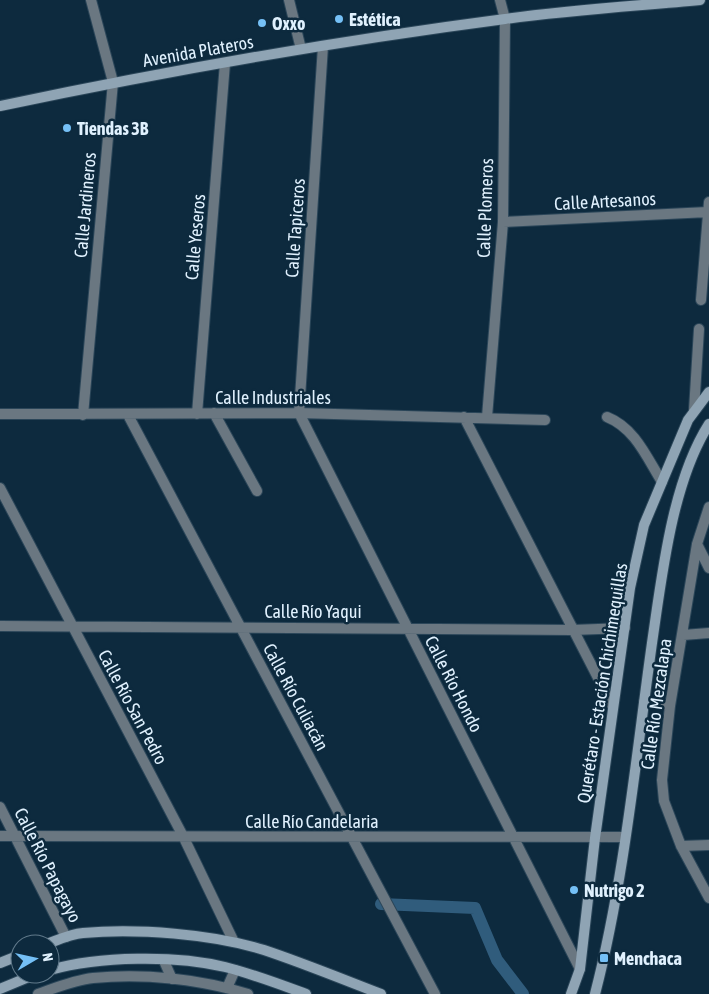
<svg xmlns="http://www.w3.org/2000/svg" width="709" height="994" viewBox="0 0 709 994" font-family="'Asap Condensed',sans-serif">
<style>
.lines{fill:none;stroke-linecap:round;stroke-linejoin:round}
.canal{stroke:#305c7c;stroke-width:12}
.street-casing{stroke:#2b4659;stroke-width:12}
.secondary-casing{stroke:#2b4659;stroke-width:12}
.street{stroke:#6a7781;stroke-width:10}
.secondary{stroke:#8fa4b4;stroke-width:10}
.poi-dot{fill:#75c0f6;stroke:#0d2a3e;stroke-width:2}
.labels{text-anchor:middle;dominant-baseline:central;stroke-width:5;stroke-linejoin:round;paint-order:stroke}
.poi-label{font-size:18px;font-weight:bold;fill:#e0f1fe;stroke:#0d2a3e;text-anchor:start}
.street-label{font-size:18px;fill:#e0f1fe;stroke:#0d2a3e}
</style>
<rect width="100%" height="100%" fill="#0d2a3e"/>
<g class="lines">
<!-- canal -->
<path class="canal" d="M 381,904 L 475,908 L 497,960 L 523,994"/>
<defs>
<path id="street" d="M 289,0 L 301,49
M 503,222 L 708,212
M 701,300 L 709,202
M 694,410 L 699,329
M 214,413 L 257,491
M 299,413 L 580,969
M 299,413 L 323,46
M 0,414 L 299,413 L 545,420
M 197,414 L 225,63
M 83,415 L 113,82 L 91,0
M 128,415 L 435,994
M 464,417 L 613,707
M 487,417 L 503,222 L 505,19 L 500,0
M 607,417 C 635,428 647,458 662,482
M 0,488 L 183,836 L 234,942
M 709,507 L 697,544 L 670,706 L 662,780 L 664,801 L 681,846 L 709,898
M 697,544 L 709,568
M 0,626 L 572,630 L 625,628
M 683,635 L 709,633
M 644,702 L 670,706
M 0,807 L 66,937
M 0,836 L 624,837
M 681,846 L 709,845
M 164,961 L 172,979
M 227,988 L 235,970
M 38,994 C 55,988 74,980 93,978 C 144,973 199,979 248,994"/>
<path id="secondary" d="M 0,106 C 167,71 336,41 505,19 C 570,10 636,6 700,0
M 47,944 C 58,940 70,934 83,933 C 136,928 213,934 264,950 C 303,963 342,979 381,994
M 0,963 L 20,955
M 50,970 C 99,956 176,955 225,967 C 253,974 279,984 306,994
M 0,989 L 36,974
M 571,994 L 580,969 L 595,838 L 630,588 L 644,525 L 688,420 L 709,392
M 595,994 C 624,882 636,757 652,643 C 662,575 672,482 709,424"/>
</defs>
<!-- street casing -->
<use href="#street" class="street-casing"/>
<!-- secondary casing -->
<use href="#secondary" class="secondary-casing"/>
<!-- street -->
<use href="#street" class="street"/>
<!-- secondary -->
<use href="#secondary" class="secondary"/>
</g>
<!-- markers -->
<g class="poi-dot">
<circle cx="339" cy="19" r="5"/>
<circle cx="262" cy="23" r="5"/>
<circle cx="67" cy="128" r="5"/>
<circle cx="574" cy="890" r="5"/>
<rect x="599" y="953" width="10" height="10" rx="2.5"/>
</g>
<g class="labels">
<!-- poi labels -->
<g class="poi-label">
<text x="349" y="19">Estética</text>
<text x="272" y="23">Oxxo</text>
<text x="77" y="128">Tiendas 3B</text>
<text x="584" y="890">Nutrigo 2</text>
<text x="614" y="958">Menchaca</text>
</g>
<!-- street labels -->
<g class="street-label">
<text transform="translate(198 51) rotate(-10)">Avenida Plateros</text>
<text transform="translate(605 201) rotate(-3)">Calle Artesanos</text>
<text transform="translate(85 205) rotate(-85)">Calle Jardineros</text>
<text transform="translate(485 208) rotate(-88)">Calle Plomeros</text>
<text transform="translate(295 228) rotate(-86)">Calle Tapiceros</text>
<text transform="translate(195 237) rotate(-85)">Calle Yeseros</text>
<text x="273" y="397">Calle Industriales</text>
<text x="313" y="611">Calle Río Yaqui</text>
<text transform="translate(602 683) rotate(-81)">Querétaro - Estación Chichimequillas</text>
<text transform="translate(454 684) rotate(63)">Calle Río Hondo</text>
<text transform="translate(296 697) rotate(62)">Calle Río Culiacán</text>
<text transform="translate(656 704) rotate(-82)">Calle Río Mezcalapa</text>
<text transform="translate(133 707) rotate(62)">Calle Río San Pedro</text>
<text x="312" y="821">Calle Río Candelaria</text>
<text transform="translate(48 865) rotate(63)">Calle Río Papagayo</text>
</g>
</g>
<!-- north arrow -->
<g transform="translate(35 959) rotate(81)"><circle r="24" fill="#0d2a3e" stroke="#617a8b"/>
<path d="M0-4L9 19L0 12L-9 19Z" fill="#75c0f6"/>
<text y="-8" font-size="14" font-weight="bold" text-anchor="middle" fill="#e0f1fe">N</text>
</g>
</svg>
